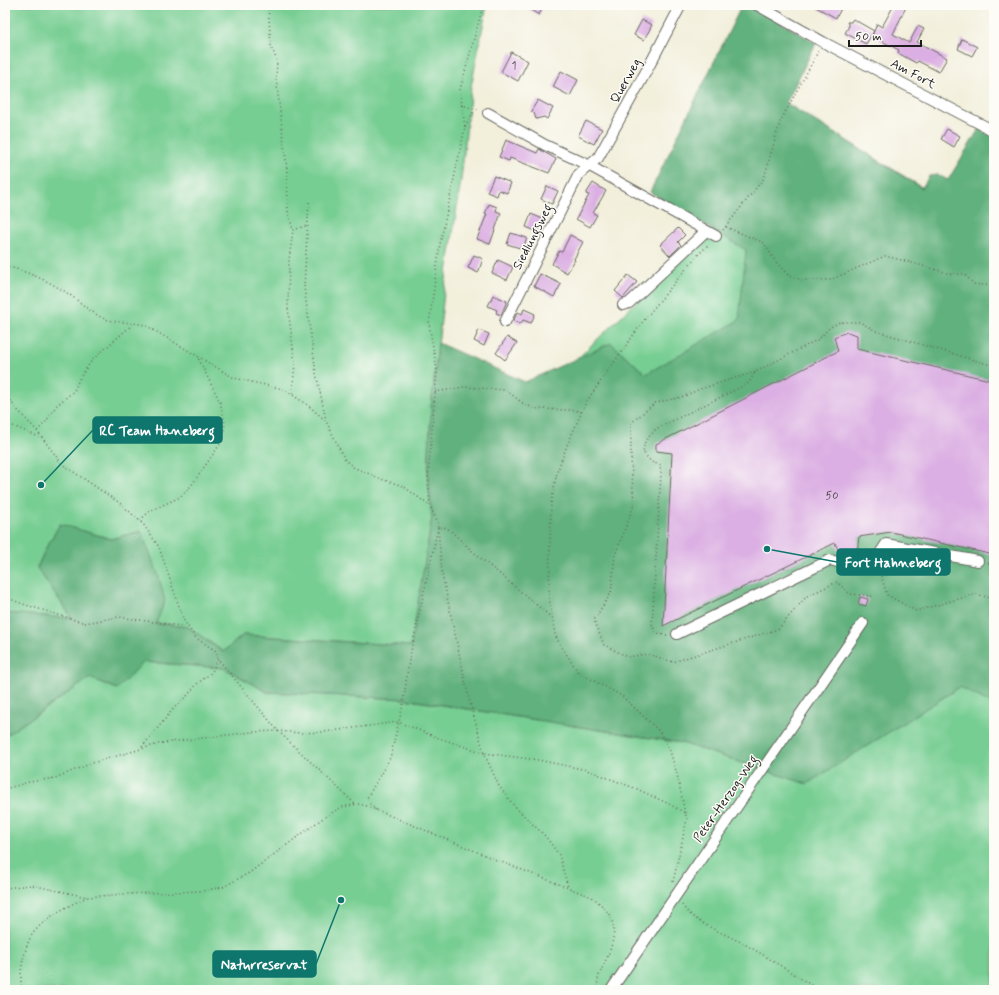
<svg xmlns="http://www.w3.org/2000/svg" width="999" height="995" viewBox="0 0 999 995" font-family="Mynerve,sans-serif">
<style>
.green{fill:#77ce93;stroke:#4a7558;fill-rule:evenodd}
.forest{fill:#61b17d;stroke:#3e664c}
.building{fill:#dbafe3}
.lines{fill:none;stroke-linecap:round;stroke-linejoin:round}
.minor-casing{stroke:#67665f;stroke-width:12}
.path{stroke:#67665f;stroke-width:1.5;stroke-dasharray:1 3;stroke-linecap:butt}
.minor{stroke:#fff;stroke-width:10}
.labels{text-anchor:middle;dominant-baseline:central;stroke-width:3;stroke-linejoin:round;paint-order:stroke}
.number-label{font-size:11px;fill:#4c414e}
.street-label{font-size:13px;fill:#1c1c1c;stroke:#fdfcf7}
.leader{fill:none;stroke:#0f766e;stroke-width:1.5}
.callout-dot{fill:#0f766e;stroke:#fdfcf7;stroke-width:1.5}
.callout{fill:#0f766e;stroke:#0f766e;stroke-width:1.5}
.callout-label{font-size:14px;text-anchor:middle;font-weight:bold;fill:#fff}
</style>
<rect width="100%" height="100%" fill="#fdfcf7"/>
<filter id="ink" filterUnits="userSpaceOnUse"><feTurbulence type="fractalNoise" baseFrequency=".025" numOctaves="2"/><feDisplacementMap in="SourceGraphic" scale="8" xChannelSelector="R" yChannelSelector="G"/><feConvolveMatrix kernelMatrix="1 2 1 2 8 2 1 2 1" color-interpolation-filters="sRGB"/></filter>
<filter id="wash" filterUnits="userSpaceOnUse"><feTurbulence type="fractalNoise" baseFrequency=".012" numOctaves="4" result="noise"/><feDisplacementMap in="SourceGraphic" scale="16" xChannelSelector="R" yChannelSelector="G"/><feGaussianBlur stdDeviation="0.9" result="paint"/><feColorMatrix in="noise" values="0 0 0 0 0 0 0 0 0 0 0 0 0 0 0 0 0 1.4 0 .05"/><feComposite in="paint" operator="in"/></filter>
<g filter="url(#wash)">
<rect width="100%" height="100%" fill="#f2efdb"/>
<!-- green -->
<path class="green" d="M 5,5 L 487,5 L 471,87 L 461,180 L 444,293 L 431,408 L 428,477 L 432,517 L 412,646 L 243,635 L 224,652 L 188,627 L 156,623 L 141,531 L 111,539 L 60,525 L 46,548 L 37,568 L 70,615 L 69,618 L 5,613 Z
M 820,124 L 994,232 L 994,990 L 5,990 L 5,736 L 90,678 L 117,689 L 143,662 L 224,668 L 267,692 L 404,699 L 537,720 L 542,393 ZM 568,725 L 752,749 L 782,776 L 682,743 Z"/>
<!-- forest -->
<path class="forest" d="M 742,5 L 750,5 L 816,43 L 786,103 L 922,188 L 929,176 L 938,175 L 948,180 L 979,129 L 994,137 L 994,705 L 960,687 L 807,784 L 682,743 L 405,699 L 267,692 L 224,668 L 144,662 L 117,689 L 90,678 L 5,736 L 5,613 L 69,618 L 70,615 L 37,568 L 46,548 L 60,524 L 111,539 L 141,531 L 158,574 L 165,601 L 156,623 L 188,627 L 223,652 L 243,635 L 411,646 L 432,517 L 428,477 L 431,408 L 438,343 L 525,382 L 611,343 L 646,374 L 739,320 L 746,250 L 650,192 Z"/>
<g id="blocks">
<!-- building -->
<path class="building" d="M 522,5 L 544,5 L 539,15 Z
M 812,5 L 843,5 L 836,18 Z
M 894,5 L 902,5 L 906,7 L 893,34 L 909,43 L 918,26 L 924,29 L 917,42 L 947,58 L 939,72 L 918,61 L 916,63 L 898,53 L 899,50 L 872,36 L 877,24 L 882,27 Z
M 853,19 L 874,31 L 866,44 L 845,33 L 849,26 L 847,22 L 851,22 Z
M 642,20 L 652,25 L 644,40 L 634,35 Z
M 962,39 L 977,47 L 972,56 L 958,49 Z
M 511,52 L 528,61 L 518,81 L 501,72 Z
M 561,71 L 578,80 L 570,96 L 553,87 Z
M 538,100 L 553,108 L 547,119 L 544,117 L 536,119 L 534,113 L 531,111 Z
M 586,121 L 602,129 L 594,144 L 578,136 Z
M 947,129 L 960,136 L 954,147 L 941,139 Z
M 506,140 L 537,153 L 539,149 L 556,159 L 549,173 L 510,158 L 509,161 L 499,157 Z
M 494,176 L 511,183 L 507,193 L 499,190 L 497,196 L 487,192 Z
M 593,183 L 606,191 L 593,213 L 597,215 L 590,227 L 576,219 L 589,195 L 586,194 Z
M 547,186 L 558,191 L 552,204 L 541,199 Z
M 489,204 L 497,207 L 496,211 L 501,213 L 490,244 L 477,239 L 487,214 L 485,214 Z
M 531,214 L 543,219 L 538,232 L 526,227 Z
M 678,228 L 685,235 L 678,242 L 681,245 L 670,256 L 660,245 Z
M 511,233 L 527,238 L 523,249 L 507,244 Z
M 570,235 L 583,242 L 574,259 L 575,260 L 567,273 L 552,264 L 559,251 L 562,252 Z
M 474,255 L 483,259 L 478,273 L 468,268 Z
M 498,260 L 513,267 L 507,280 L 492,273 Z
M 540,274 L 561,284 L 554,297 L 534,286 Z
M 628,275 L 637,282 L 623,298 L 615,291 Z
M 493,295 L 507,301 L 501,315 L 496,313 L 497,310 L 488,306 Z
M 524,309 L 535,314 L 531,323 L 523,320 L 521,324 L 513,321 L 518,312 L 522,314 Z
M 479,330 L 489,334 L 484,346 L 474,341 Z
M 847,332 L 857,335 L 857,349 L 994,381 L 994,555 L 891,532 L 859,537 L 857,552 L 856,556 L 852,559 L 841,556 L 835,543 L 663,626 L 672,453 L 656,451 L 656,444 L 838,351 L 834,337 Z
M 507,337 L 517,343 L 505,360 L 496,353 Z
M 860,597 L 868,599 L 866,606 L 858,604 Z"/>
</g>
</g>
<g filter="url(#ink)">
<use href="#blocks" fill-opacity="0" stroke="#67665f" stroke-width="1"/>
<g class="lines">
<defs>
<path id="minor" d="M 757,5 L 823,42 L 994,131
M 488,113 L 545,145 L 588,165 L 716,236
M 623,305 L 629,303 L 706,231
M 505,322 L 579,174 L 598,158 L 648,68 L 681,5
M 677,634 L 830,560 L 853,566 L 872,565 L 886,544 L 978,561
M 611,990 L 863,623"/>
</defs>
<!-- minor casing -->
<use href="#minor" class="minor-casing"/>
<!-- path -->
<path class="path" d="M 268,5 L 271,46 L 277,61 L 276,78 L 280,111 L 287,169 L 288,212 L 293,230
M 485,5 L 481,13 L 460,90 L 465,127 L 440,244 L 429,324 L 437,370 L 428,477 L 430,506 L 438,523 L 438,528 L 444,527 L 450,530 L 471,550 L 551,617
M 461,105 L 479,110
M 465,127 L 475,109
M 309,202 L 304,287 L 316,373 L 326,420
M 726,227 L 764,243 L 775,261 L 789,276 L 802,280 L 830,280 L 885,256 L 909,262 L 951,274 L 964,274 L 974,284 L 994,286
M 723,230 L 764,178 L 780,122 L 819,50
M 5,266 C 26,271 49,281 67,293 C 78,300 88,310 99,316 C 114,325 131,320 147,326 L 234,378 L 283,389 L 291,394 L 309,406 L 326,421 L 345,460 L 353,467 L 381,479 L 403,486 L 430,506
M 755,372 L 700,389 L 682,397 L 655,403 L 631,423 L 631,461 L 634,505 L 615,555 L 611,593 L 594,620 L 604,645 L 628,657 L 648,654 L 673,662 L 778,629 L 807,596 L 837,582 L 850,594 L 872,596
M 5,390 L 14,406 L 37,431 L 62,464 L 121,504 L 143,524 L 159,547 L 184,621 L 196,638 L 216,651 L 218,659 L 278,731 L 355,804
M 435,392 L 464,387 L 506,390 L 525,405 L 538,409 L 573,410 L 582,412
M 292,393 L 295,364 L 288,308 L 289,260 L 293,230 L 306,226
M 5,426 L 13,426 L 39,437
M 37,431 L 45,423 L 57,405 L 74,391 L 79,379 L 92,360 L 133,324
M 140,520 L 150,511 L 180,497 L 191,486 L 223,440 L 225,423 L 220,402 L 198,358
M 988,563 L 994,564
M 880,572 L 887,595 L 916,611 L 976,594 L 994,599
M 5,597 L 23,604 L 85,623 L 119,617 L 188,627
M 667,635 L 664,635 L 655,632 L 652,624 L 661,474 L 660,465 L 651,462 L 643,452 L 645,441 L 656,429 L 749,383 L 755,372 L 819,339 L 829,328 L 840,322 L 860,322 L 876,331 L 994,366
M 142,747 L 175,707 L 187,696 L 197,684 L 212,672 L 218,659
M 5,789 L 29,782 L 55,778 L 92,763 L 162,743 L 252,732 L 278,731 L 300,733 L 324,732 L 398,722 L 439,738 L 484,753 L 499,786 L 514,806 L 546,837 L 559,855 L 568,887
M 376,810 L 370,804 L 367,798 L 390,758 L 403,705 L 409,660 L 438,528 L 442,574 L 469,699 L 484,753 L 538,760 L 587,770 L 637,789 L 669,804 L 685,813 L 687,819 L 673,882
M 685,813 L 677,774 L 670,751 L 659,731 L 622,696 L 578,672 L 559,643 L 555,634 L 549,598 L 551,504 L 557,472 L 566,448 L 586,402 L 644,320 L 694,259 L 709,244
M 5,888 L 31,885 L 87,897 L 124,894 L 202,891 L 223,887 L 249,873 L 323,818 L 342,807 L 358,804 L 367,806 L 494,859 L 592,897 C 619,917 618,935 604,964 C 600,973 596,980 598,990
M 682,905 C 696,925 725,933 746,945 C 771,959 795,975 819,990
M 22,990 C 20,980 21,969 23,959 C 26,950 28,938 35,931 C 49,915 68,906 87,897
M 986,990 L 994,976"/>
<!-- minor -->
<use href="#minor" class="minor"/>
</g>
</g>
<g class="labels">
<!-- number labels -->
<g class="number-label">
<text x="514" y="66">1</text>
<text x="832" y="496">50</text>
</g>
<!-- street labels -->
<g class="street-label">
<text transform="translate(913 74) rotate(28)">Am Fort</text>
<text transform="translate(626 81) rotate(-61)">Querweg</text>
<text transform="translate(533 237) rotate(-63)">Siedlungsweg</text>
<text transform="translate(726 799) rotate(-55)">Peter-Herzog-Weg</text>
</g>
</g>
<!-- callouts -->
<path class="leader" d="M41 485L93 430M767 549L837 562M341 900L316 964"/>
<g class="callout-dot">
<circle cx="41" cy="485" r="4"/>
<circle cx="767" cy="549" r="4"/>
<circle cx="341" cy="900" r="4"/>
</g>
<g class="callout">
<rect x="93" y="417" width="129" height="26" rx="4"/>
<rect x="837" y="549" width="113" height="26" rx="4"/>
<rect x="213" y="951" width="103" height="26" rx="4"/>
</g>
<g class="callout-label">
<text x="157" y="435">RC Team Haneberg</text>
<text x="893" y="567">Fort Hahneberg</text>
<text x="264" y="969">Naturreservat</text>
</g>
<!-- margin -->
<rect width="999" height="995" fill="none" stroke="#fdfcf7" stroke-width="20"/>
<!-- scale -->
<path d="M849 40v6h72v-6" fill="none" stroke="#1c1c1c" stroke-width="2"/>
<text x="855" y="40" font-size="12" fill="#1c1c1c" stroke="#fdfcf7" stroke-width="3" paint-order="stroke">50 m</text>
</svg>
